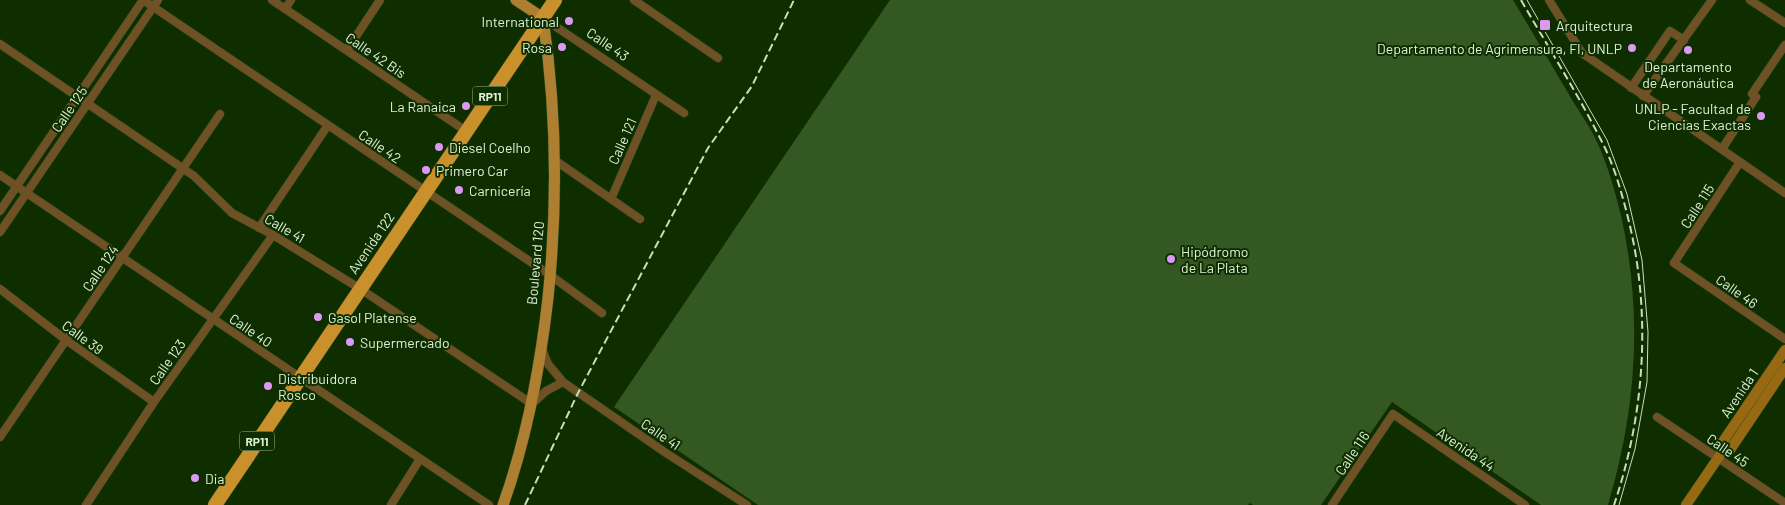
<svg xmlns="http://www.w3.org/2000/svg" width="1785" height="505" viewBox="0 0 1785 505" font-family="Barlow,sans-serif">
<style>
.green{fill:#335821}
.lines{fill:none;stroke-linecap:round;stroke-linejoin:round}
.street-casing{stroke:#2b491e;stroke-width:9}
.secondary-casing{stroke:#2b491e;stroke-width:11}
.primary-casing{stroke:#2b491e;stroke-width:12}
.highway-casing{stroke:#2b491e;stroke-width:15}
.street{stroke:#6e5124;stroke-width:8}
.secondary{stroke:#976912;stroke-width:10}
.primary{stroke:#ae7f30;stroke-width:11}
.highway{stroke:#c9902b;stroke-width:14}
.tram{stroke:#c7ddbf;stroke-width:1}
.rail{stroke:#c7ddbf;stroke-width:2;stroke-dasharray:8 4;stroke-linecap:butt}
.poi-dot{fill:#dc99f4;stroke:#0e2e00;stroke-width:2}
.labels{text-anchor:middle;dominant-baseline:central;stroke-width:4;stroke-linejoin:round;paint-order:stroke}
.shield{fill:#0e2e00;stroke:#9fb695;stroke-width:1}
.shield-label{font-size:12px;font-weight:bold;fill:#ddf1d5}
.poi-label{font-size:14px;fill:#ddf1d5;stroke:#0e2e00;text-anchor:start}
.street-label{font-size:14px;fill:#ddf1d5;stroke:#0e2e00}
</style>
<rect width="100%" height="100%" fill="#0e2e00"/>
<!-- green -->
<path class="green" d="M 890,0 L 1513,0 C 1533,33 1552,66 1571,98 C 1580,113 1591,128 1598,144 C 1609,168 1616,195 1622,220 C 1643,318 1636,410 1608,505 L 1541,505 L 1392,402 L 1321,505 L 1253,505 L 1250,503 L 1248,505 L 758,505 L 614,407 Z"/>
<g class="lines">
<defs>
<path id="street" d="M 143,0 L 550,275 L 602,313
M 272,0 L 466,131
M 634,0 L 718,58
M 1549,0 L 1582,53 L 1785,193
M 1750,0 L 1785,23
M 285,9 L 291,0
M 543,18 L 684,113
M 0,44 L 194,176 L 232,213 L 273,235 L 359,288 L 532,404 L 546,391 L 563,382
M 347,50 L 380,0
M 1631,88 L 1670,31 L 1684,40
M 1643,96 L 1712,0
M 1722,149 L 1756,97 L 1752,94 L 1785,45
M 556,161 L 640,219
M 1740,162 L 1674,263 L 1785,339
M 0,175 L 489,505
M 611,199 L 656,95
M 0,211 L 143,0
M 259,228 L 328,125
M 0,232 L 158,0
M 0,289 L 66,340 L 154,402
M 542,349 L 548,364 L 563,382 L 666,453 L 747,505
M 1657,417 L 1785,503
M 0,437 L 220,114
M 86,505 L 154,402 L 273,235
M 391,505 L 420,459
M 1332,505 L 1393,414 L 1525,505"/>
<path id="secondary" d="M 1722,452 L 1730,450 L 1785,368
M 1686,505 L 1718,458 L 1722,452 L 1722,443 L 1785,350"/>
<path id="primary" d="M 503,505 C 527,438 540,368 548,298 C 558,203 557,113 543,18 L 516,0"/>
<path id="highway" d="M 215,505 L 555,0"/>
</defs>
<!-- street casing -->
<use href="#street" class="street-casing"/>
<!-- secondary casing -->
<use href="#secondary" class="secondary-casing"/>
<!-- primary casing -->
<use href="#primary" class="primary-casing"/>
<!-- highway casing -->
<use href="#highway" class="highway-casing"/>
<!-- street -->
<use href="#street" class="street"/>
<!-- secondary -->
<use href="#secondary" class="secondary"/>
<!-- primary -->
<use href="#primary" class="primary"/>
<!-- highway -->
<use href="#highway" class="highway"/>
<!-- tram -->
<path class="tram" d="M 1527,0 L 1607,140 L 1627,194 L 1642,260 L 1648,332 L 1647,382 L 1635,449 L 1619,505"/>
<!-- rail -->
<path class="rail" d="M 1521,0 C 1548,47 1578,94 1602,142 C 1613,163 1620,187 1626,210 C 1652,307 1646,410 1614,505
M 525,505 L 578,393 L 708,148 L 752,86 L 794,0"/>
</g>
<!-- markers -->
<g class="poi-dot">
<circle cx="569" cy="21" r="5"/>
<rect x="1539" y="19" width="12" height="12" rx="2.5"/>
<circle cx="562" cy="47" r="5"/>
<circle cx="1632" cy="48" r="5"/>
<circle cx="1688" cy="50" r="5"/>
<circle cx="466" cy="106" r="5"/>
<circle cx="1761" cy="116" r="5"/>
<circle cx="439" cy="147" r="5"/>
<circle cx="426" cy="170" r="5"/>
<circle cx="459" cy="190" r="5"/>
<circle cx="1171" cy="259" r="5"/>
<circle cx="318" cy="317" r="5"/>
<circle cx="350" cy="342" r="5"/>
<circle cx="268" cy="386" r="5"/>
<circle cx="195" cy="478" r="5"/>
</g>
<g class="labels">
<!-- shield labels -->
<g class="shield">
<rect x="472.5" y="86.5" width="35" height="19" rx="4"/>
<rect x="239.5" y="431.5" width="35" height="19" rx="4"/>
</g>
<g class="shield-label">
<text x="490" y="96">RP11</text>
<text x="257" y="441">RP11</text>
</g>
<!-- poi labels -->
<g class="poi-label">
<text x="559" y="21" text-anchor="end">International</text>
<text x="1556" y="25">Arquitectura</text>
<text x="552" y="47" text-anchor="end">Rosa</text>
<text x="1622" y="48" text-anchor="end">Departamento de Agrimensura, FI, UNLP</text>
<text x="1688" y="66" text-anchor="middle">Departamento<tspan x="1688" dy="16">de Aeronáutica</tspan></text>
<text x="456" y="106" text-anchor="end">La Ranaica</text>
<text x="1751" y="108" text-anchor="end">UNLP - Facultad de<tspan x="1751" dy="16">Ciencias Exactas</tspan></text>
<text x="449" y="147">Diesel Coelho</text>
<text x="436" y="170">Primero Car</text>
<text x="469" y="190">Carnicería</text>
<text x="1181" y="251">Hipódromo<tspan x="1181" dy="16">de La Plata</tspan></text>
<text x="328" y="317">Gasol Platense</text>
<text x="360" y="342">Supermercado</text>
<text x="278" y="378">Distribuidora<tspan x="278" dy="16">Rosco</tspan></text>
<text x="205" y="478">Dia</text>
</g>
<!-- street labels -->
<g class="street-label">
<text transform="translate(608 44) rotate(34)">Calle 43</text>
<text transform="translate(376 55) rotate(34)">Calle 42 Bis</text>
<text transform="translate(69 109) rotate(-56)">Calle 125</text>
<text transform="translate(622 141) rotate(-66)">Calle 121</text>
<text transform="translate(380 146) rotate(34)">Calle 42</text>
<text transform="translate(1697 206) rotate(-57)">Calle 115</text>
<text transform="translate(285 228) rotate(30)">Calle 41</text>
<text transform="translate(371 243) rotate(-56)">Avenida 122</text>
<text transform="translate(535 263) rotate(-85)">Boulevard 120</text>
<text transform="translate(100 268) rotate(-56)">Calle 124</text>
<text transform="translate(1737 291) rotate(35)">Calle 46</text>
<text transform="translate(251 330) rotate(34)">Calle 40</text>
<text transform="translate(83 337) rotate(36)">Calle 39</text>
<text transform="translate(167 362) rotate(-55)">Calle 123</text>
<text transform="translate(1739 393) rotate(-56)">Avenida 1</text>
<text transform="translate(661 434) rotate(34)">Calle 41</text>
<text transform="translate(1466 449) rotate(34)">Avenida 44</text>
<text transform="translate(1728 450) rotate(34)">Calle 45</text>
<text transform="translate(1352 453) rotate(-56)">Calle 116</text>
</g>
</g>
</svg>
